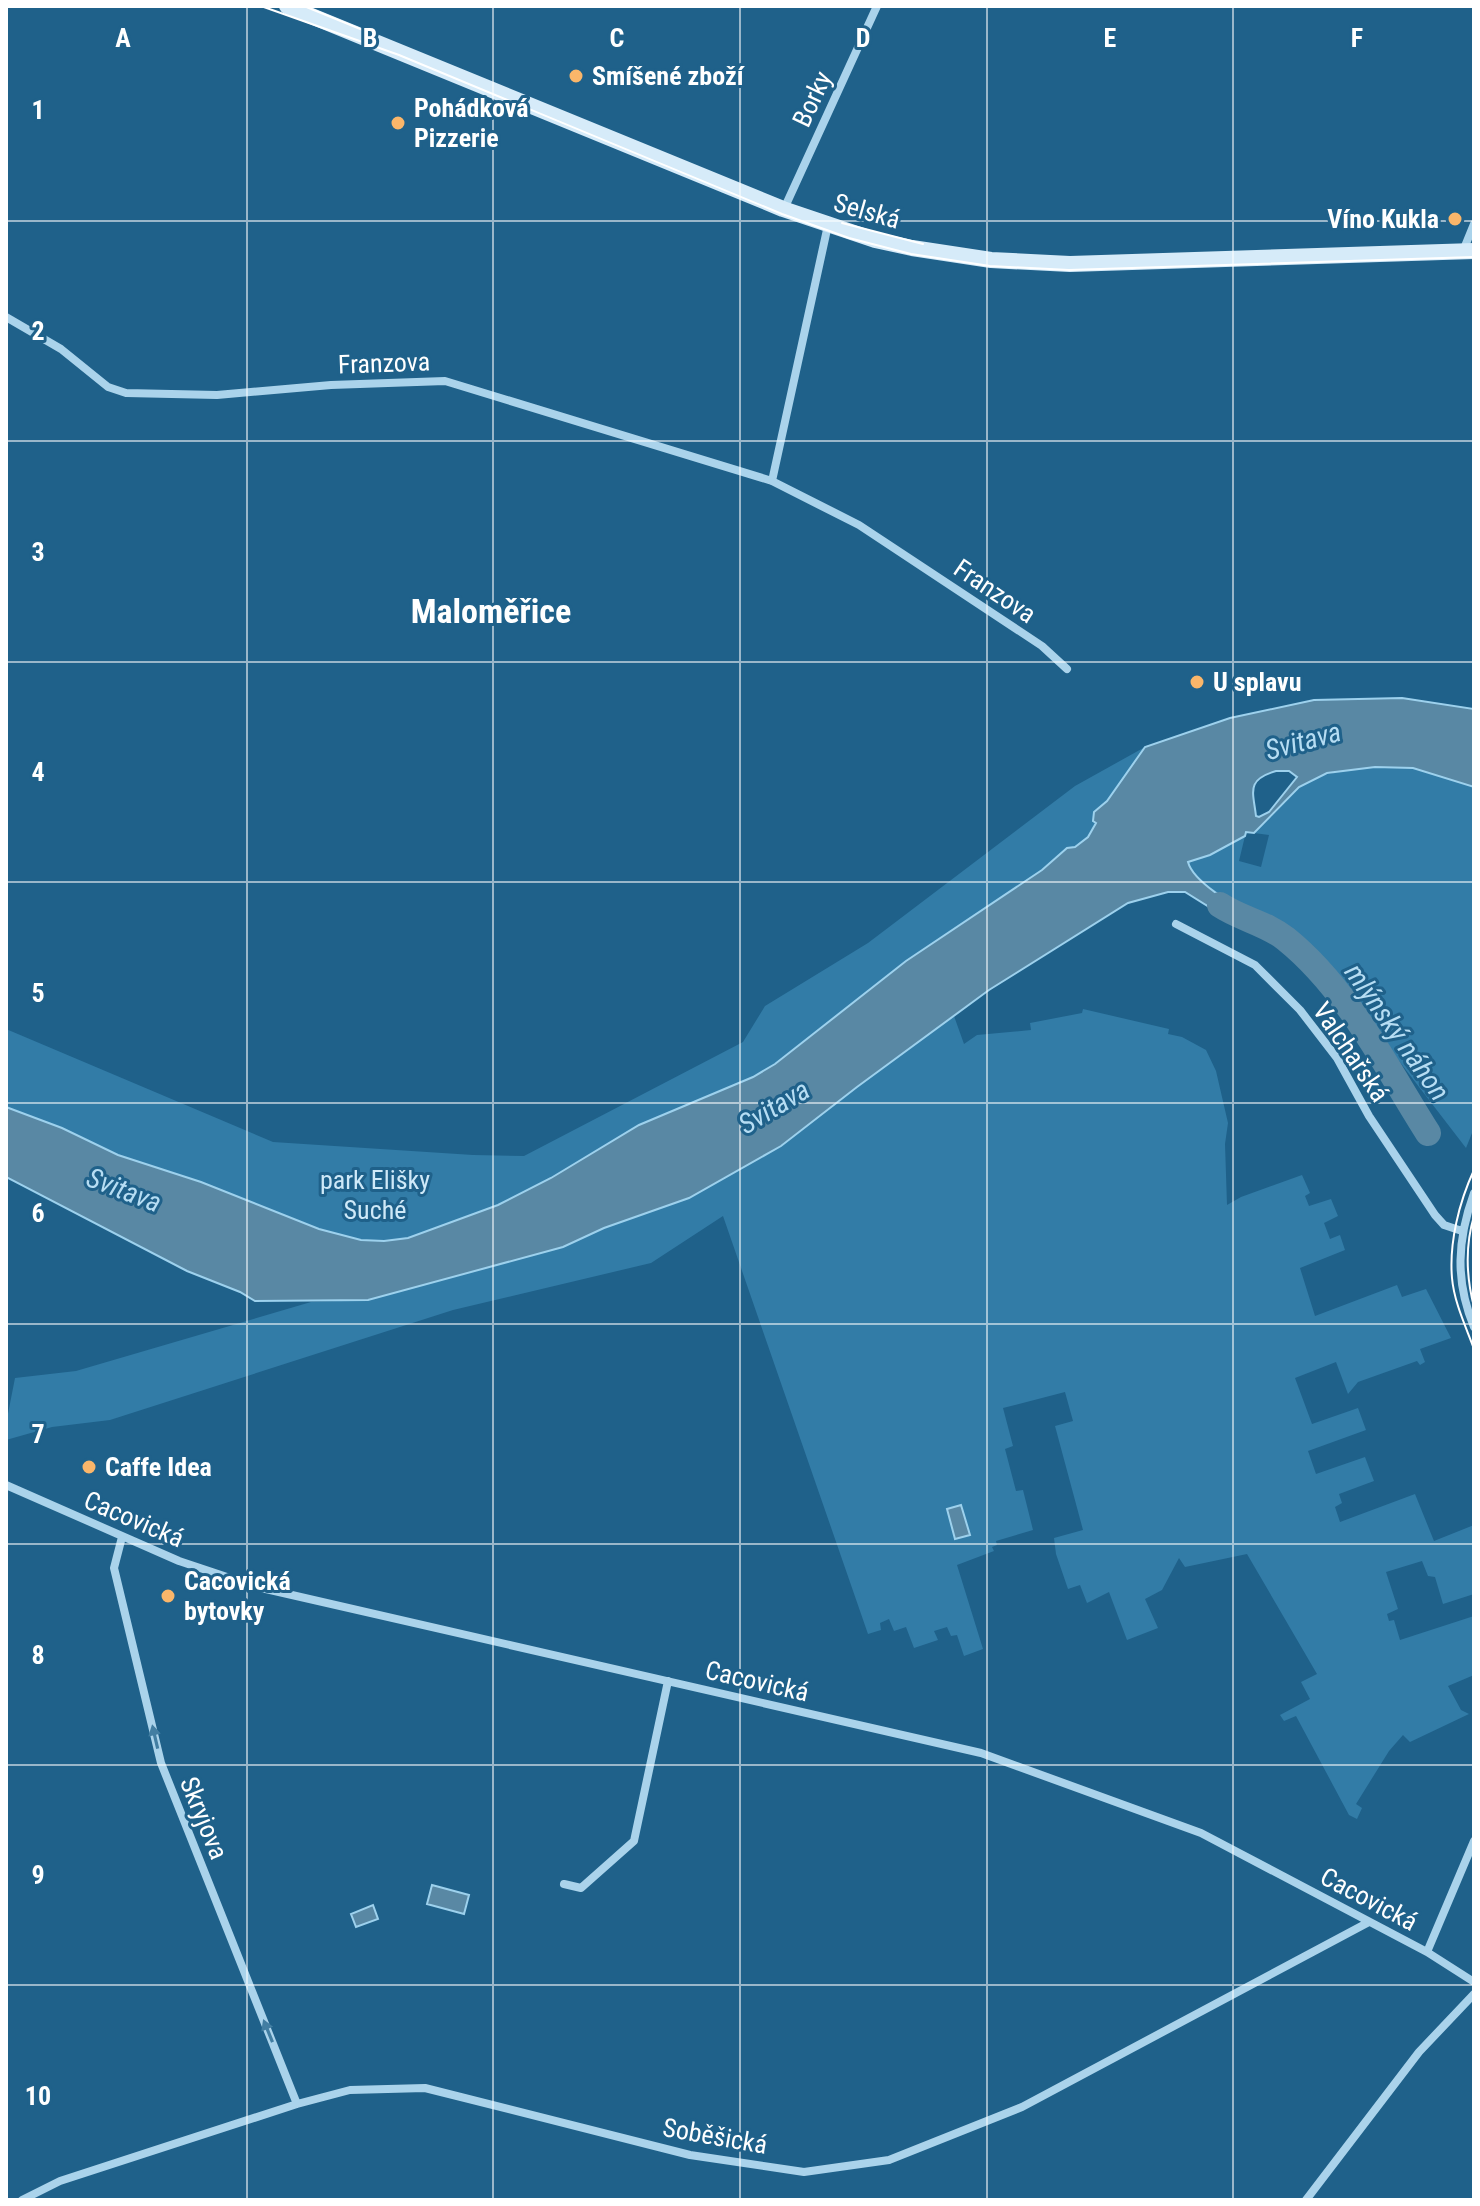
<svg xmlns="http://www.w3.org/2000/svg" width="1480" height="2206" viewBox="0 0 1480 2206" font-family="'Roboto Condensed',sans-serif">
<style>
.green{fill:#327ca7}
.water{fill:#5988a4;stroke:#9dd1ed;stroke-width:2;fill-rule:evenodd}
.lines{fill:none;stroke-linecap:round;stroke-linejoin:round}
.canal{stroke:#5988a4;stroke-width:26}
.street{stroke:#aad3eb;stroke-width:8}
.secondary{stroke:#d6ebf9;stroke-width:16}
.tram{stroke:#fff;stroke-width:2}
.oneway{fill:#427ea2}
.grid{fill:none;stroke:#fff;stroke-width:2;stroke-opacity:0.55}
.poi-dot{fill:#fab66a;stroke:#1f618a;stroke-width:3}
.labels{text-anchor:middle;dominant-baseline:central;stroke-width:6;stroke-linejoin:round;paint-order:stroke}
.poi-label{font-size:26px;font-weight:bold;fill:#fff;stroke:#1f618a;text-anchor:start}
.street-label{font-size:26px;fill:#fff;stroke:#1f618a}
.park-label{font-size:26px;fill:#cfe9f8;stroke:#1f618a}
.water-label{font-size:28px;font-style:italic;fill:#b6ddf3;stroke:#1f618a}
.district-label{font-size:34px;font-weight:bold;fill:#fff;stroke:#1f618a}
.grid-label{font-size:26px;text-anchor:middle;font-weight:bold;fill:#fff;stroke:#1f618a;stroke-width:6;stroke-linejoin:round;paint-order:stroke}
</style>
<rect width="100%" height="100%" fill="#1f618a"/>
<!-- green -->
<path class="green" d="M 1145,747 L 1103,807 L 1088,837 L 1075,848 L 1067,848 L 1042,870 L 906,961 L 775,1064 L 753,1077 L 639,1125 L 551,1178 L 498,1205 L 408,1238 L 384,1241 L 361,1240 L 319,1229 L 201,1182 L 118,1155 L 62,1128 L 6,1107 L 6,1029 L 273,1142 L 473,1155 L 524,1156 L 743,1042 L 765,1006 L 868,943 L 1075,786 Z
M 1375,767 L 1414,768 L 1474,787 L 1474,1128 L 1466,1148 L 1339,983 L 1291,930 L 1236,908 L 1191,872 L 1188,861 L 1210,855 L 1245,836 L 1239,861 L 1261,867 L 1269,835 L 1254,833 C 1268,819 1282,801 1298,788 C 1317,772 1351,770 1375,767 Z
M 1083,1009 L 1169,1029 L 1168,1034 L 1182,1037 L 1206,1050 L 1216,1071 L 1228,1123 L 1225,1144 L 1227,1205 L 1241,1197 L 1302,1175 L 1310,1193 L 1305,1196 L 1309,1206 L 1331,1199 L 1338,1216 L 1324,1223 L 1330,1239 L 1340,1235 L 1345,1250 L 1300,1268 L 1315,1316 L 1397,1285 L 1402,1297 L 1426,1289 L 1451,1338 L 1420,1349 L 1425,1362 L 1420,1365 L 1417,1361 L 1358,1382 L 1348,1394 L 1336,1362 L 1295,1378 L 1312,1424 L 1358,1408 L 1366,1430 L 1308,1451 L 1316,1474 L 1365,1457 L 1374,1481 L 1339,1494 L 1342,1503 L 1335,1507 L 1340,1522 L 1415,1494 L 1434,1541 L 1474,1525 L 1474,1594 L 1443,1604 L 1435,1577 L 1428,1576 L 1422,1561 L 1386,1572 L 1398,1609 L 1387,1614 L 1389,1621 L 1394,1620 L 1400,1640 L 1474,1616 L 1474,1675 L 1448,1686 L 1461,1710 L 1469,1714 L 1410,1742 L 1403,1735 L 1389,1751 L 1356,1804 L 1362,1808 L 1357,1819 L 1349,1815 L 1296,1716 L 1284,1721 L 1280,1715 L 1310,1699 L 1301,1682 L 1317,1674 L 1247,1554 L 1185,1567 L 1179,1558 L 1162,1590 L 1145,1599 L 1158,1628 L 1127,1640 L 1109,1592 L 1087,1603 L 1080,1585 L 1068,1589 L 1056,1554 L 1054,1538 L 1083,1530 L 1055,1426 L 1073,1421 L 1065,1392 L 1003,1408 L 1013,1446 L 1005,1449 L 1016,1491 L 1023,1490 L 1033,1530 L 996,1541 L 997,1545 L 992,1547 L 994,1551 L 957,1565 L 983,1649 L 964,1656 L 957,1635 L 951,1636 L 947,1627 L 934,1631 L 938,1640 L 914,1648 L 906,1627 L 894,1631 L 889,1619 L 880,1623 L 881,1630 L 868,1634 L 723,1216 L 651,1263 L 453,1310 L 110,1420 L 52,1427 L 6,1440 L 6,1424 L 15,1378 L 76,1371 L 311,1302 L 368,1300 L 563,1247 L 781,1146 L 857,1087 L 954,1016 L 964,1044 L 977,1035 L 1031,1030 L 1030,1023 L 1082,1013 Z"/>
<!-- water -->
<path class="water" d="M 1402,698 L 1474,709 L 1474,787 L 1413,768 L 1375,767 L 1327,773 L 1299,787 L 1254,833 L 1246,832 L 1245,836 L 1210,855 L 1188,862 C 1193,881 1234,907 1253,913 L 1248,925 L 1230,920 L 1185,892 L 1168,892 L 1128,903 L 989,990 L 857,1087 L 781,1146 L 689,1198 L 604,1228 L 563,1247 L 368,1300 L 255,1301 L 240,1292 L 187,1271 L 6,1177 L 6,1107 L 62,1128 L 118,1155 L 201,1182 L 319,1229 L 361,1240 L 384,1241 L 408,1238 L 498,1205 L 551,1178 L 639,1125 L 753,1077 L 775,1064 L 906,961 L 1042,870 L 1067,848 L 1075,847 L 1088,837 L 1096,823 L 1093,821 L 1094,812 L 1107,801 L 1145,747 L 1230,718 L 1314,700 ZM 1276,771 L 1289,771 L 1297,777 L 1269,812 L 1259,817 L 1256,816 C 1253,791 1246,780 1276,771 Z
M 961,1505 L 970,1535 L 955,1539 L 947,1509 Z
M 432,1885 L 469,1895 L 464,1914 L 427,1904 Z
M 373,1905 L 378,1919 L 356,1927 L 351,1914 Z"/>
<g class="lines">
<!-- canal -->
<path class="canal" d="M 1220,905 C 1241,919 1266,923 1286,939 C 1348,989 1386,1067 1428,1133"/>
<!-- street -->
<path class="street" d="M 784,209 L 877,6
M 1463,251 L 1474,224
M 6,317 L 61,349 L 108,387 L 126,393 L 217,395 L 331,385 L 445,381 L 772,481 L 859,525 L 1042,646 L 1067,669
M 772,481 L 828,225
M 1176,924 L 1255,965 L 1300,1010 L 1337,1058 L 1369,1116 L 1435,1215 L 1444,1225 L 1462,1231
M 1474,1193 C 1457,1240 1455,1281 1474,1327
M 6,1485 L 179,1561 L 257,1587 L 981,1753 L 1201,1833 L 1427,1952 L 1474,1982
M 122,1537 L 114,1568 L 161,1763 L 297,2104
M 564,1884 L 581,1888 L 634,1841 L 668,1681
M 1427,1952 L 1474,1841
M 22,2200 L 60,2181 L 297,2104 L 350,2090 L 425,2088 L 690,2155 L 804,2172 L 889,2160 L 1022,2107 L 1369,1922
M 1306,2200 L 1419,2052 L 1474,1994"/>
<!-- secondary -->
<path class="secondary" d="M 287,6 L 783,209 L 875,240 L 912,248 L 991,260 L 1070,264 L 1474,251"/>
<!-- tram -->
<path class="tram" d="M 261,6 L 399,55 L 782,214 L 849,238 L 911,254 L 990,266 L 1069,270 L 1474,257
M 304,6 L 375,35
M 842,223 L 923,244
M 1474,1170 C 1459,1202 1449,1243 1452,1278 C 1454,1302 1466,1327 1474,1349
M 1474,1216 C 1465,1246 1466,1276 1474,1307"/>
</g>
<!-- one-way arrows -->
<defs><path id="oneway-solid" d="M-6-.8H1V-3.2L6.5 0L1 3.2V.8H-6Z" transform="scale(2)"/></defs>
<g class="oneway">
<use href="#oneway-solid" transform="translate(155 1737) rotate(-103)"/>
<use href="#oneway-solid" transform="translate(268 2031) rotate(-112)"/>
</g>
<!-- grid -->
<path class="grid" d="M 247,6 L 247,2200M 493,6 L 493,2200M 740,6 L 740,2200M 987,6 L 987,2200M 1233,6 L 1233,2200M 6,221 L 1474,221M 6,441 L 1474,441M 6,662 L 1474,662M 6,882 L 1474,882M 6,1103 L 1474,1103M 6,1324 L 1474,1324M 6,1544 L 1474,1544M 6,1765 L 1474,1765M 6,1985 L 1474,1985"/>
<!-- markers -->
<g class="poi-dot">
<circle cx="576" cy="76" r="8"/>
<circle cx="398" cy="123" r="8"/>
<circle cx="1455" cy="219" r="8"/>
<circle cx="1197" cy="682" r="8"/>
<circle cx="89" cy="1467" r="8"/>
<circle cx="168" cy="1596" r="8"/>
</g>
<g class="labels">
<!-- poi labels -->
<g class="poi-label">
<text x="592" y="76">Smíšené zboží</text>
<text x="414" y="108">Pohádková<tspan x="414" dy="30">Pizzerie</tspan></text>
<text x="1439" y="219" text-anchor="end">Víno Kukla</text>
<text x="1213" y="682">U splavu</text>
<text x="105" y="1467">Caffe Idea</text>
<text x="184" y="1581">Cacovická<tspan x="184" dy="30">bytovky</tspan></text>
</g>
<!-- street labels -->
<g class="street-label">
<text transform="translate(812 99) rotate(-65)">Borky</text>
<text transform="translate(867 211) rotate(16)">Selská</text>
<text transform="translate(384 363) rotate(-2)">Franzova</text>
<text transform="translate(995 591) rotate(34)">Franzova</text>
<text transform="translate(1351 1052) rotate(56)">Valchařská</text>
<text transform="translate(134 1519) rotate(23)">Cacovická</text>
<text transform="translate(757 1681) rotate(13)">Cacovická</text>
<text transform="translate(204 1818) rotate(68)">Skryjova</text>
<text transform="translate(1369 1899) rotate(28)">Cacovická</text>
<text transform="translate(715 2136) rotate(10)">Soběšická</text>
</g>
<!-- park labels -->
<g class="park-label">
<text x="375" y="1180">park Elišky<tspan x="375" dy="30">Suché</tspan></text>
</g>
<!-- water labels -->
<g class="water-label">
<text transform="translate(1303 741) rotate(-15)">Svitava</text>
<text transform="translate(1397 1032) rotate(55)">mlýnský náhon</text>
<text transform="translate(774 1107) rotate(-31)">Svitava</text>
<text transform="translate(124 1190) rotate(21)">Svitava</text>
</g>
<!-- district labels -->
<g class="district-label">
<text x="491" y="611">Maloměřice</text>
</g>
</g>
<g class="grid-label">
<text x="123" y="47">A</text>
<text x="370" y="47">B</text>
<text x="617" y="47">C</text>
<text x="863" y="47">D</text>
<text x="1110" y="47">E</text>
<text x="1357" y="47">F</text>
<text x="38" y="119">1</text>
<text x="38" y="340">2</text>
<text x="38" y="561">3</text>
<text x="38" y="781">4</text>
<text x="38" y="1002">5</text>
<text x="38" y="1222">6</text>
<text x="38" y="1443">7</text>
<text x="38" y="1664">8</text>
<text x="38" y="1884">9</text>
<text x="38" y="2105">10</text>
</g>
<!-- border -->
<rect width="1480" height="2206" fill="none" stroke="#ffffff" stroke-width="16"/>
</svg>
